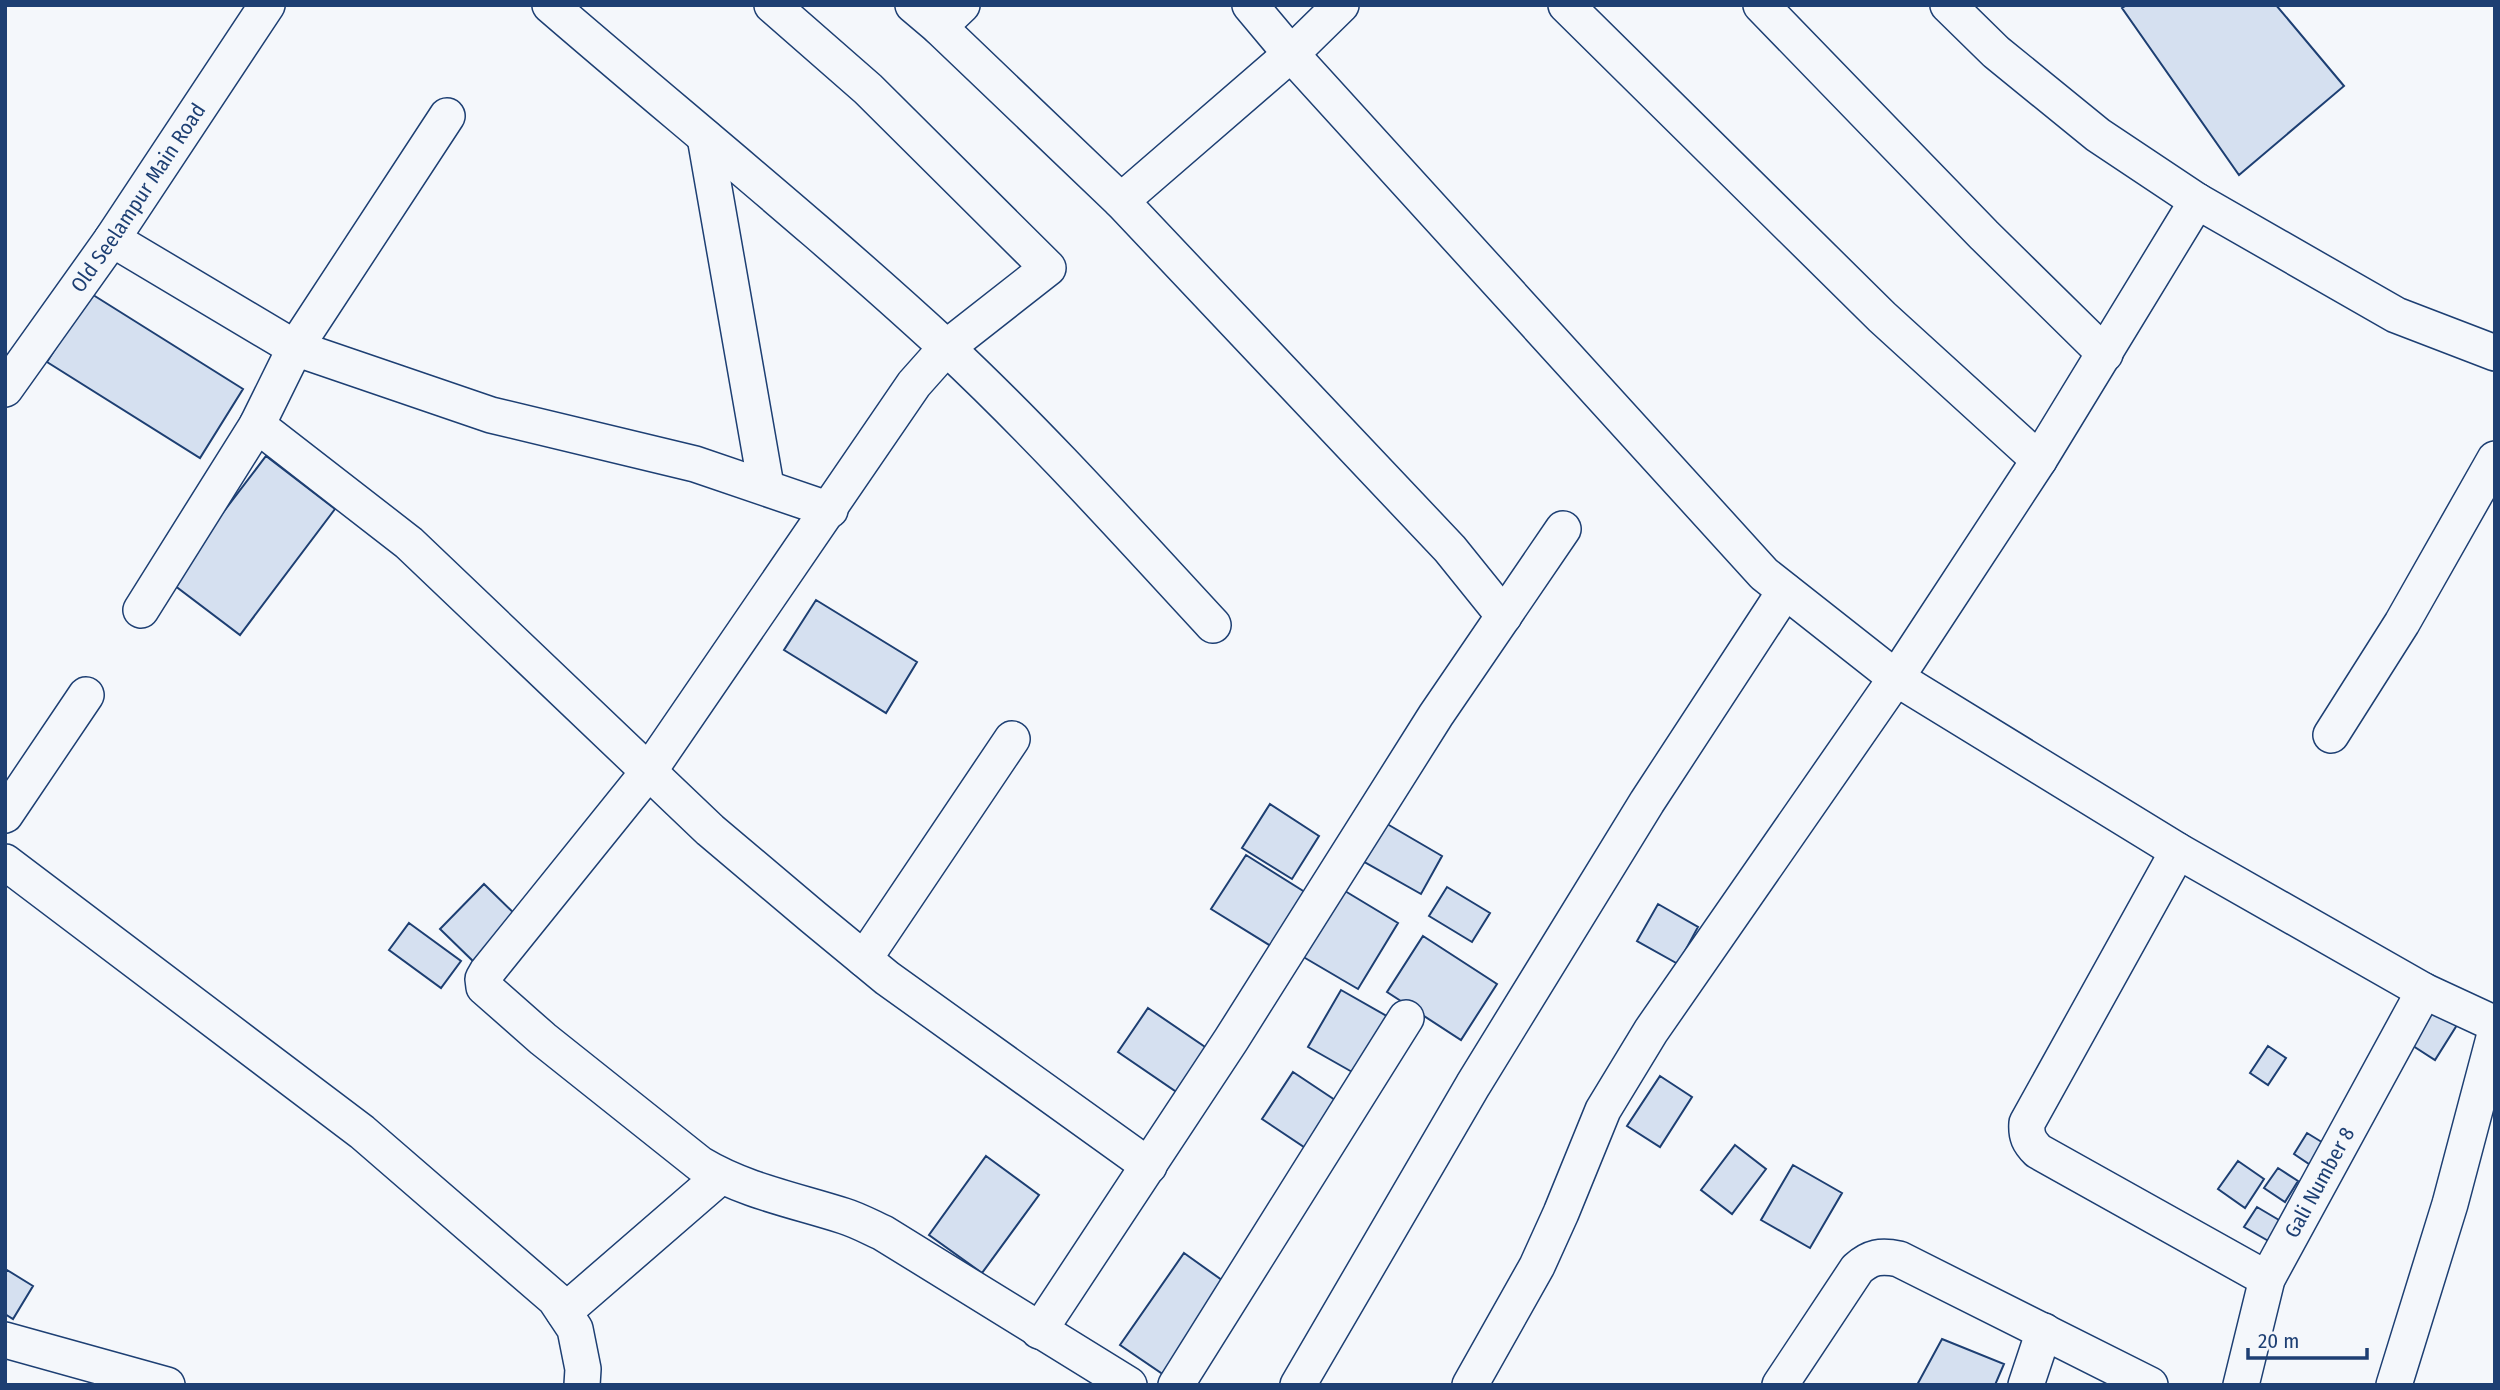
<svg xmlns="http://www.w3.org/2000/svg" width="2500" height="1390" viewBox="0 0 2500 1390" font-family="'Fira Sans Condensed',sans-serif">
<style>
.building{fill:#d5e0f0;stroke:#1d3f73;stroke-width:2}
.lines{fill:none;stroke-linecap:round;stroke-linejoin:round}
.minor-casing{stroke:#1d3f73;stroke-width:38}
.minor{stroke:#f4f7fb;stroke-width:35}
.labels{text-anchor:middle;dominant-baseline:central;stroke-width:5;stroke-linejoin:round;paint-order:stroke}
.street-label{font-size:21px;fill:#1d3f73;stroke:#f4f7fb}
</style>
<rect width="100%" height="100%" fill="#f4f7fb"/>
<!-- building -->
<path class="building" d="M 2127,5 L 2276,5 L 2344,86 L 2239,175 L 2122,8 Z
M 90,293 L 243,389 L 200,458 L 47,362 Z
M 266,456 L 335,509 L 240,635 L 170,582 Z
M 816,600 L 917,662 L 886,713 L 784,650 Z
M 1270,804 L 1319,836 L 1292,879 L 1242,848 Z
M 1382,821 L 1442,856 L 1421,894 L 1361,860 Z
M 1246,855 L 1308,894 L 1274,948 L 1211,909 Z
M 484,884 L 520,919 L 476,964 L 440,929 Z
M 1447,887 L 1490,913 L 1472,942 L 1429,916 Z
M 1340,888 L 1398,923 L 1358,989 L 1300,955 Z
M 1658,904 L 1698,927 L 1678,964 L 1637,941 Z
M 409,923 L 461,961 L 441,988 L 389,950 Z
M 1423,936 L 1497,984 L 1461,1040 L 1387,992 Z
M 1341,990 L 1392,1019 L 1361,1077 L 1308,1047 Z
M 1148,1008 L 1211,1051 L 1181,1095 L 1118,1052 Z
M 2431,1009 L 2457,1025 L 2435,1060 L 2410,1044 Z
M 2268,1046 L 2286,1058 L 2268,1085 L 2250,1073 Z
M 1293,1072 L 1347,1108 L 1316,1155 L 1262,1119 Z
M 1660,1076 L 1692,1097 L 1660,1147 L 1627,1126 Z
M 2307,1133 L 2325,1144 L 2312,1166 L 2294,1154 Z
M 1735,1145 L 1766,1169 L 1732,1214 L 1701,1190 Z
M 986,1156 L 1039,1195 L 982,1273 L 929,1235 Z
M 2238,1161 L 2264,1179 L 2245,1208 L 2218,1189 Z
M 1793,1165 L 1842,1193 L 1810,1248 L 1761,1220 Z
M 2278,1168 L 2298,1181 L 2285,1202 L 2264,1188 Z
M 2257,1207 L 2284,1223 L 2272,1243 L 2244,1227 Z
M 1184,1253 L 1233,1288 L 1170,1379 L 1120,1345 Z
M 7,1270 L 33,1286 L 13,1319 L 5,1314 L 5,1274 Z
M 1942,1339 L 2004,1364 L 1995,1385 L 1917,1385 Z"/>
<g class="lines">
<defs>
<g id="minor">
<path d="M 550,5 C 682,119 818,229 946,347 C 1040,435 1126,531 1213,625"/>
<path d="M 772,5 L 868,89 L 1048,268 L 946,348 L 914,384 L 649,771 L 487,972 L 483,979 L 484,987 L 543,1039 L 700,1164 C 745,1191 794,1200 844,1216 C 857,1220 870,1227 883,1233 L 1129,1385"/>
<path d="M 913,5 L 939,27 L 1121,201 L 1450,549 L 1504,616"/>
<path d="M 1250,5 L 1291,54 L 1764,574 L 1896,678 L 2178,851 L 2424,991 L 2495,1024"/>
<path d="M 1566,5 L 1882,317 L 2039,460"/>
<path d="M 1761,5 L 1984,235 L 2105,354"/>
<path d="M 1948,5 L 1996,52 L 2098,135 L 2197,201 L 2396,315 L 2495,353"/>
<path d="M 939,27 L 962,5"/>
<path d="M 705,137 L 766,486"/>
<path d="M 1121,201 L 1291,54 L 1341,5"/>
<path d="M 112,239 L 295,348 L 491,415 L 695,464 L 830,510"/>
<path id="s1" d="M 5,389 L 112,239 L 267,5"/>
<path d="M 257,425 L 409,543 L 710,830 L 813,917 L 887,978 L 1149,1166"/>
<path d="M 141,610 L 257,425 L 295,348 L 447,116"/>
<path d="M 2331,735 L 2402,623 L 2495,459"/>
<path d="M 5,815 L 86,695"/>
<path d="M 2178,851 L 2027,1123 C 2026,1136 2029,1142 2038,1151 L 2267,1279"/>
<path d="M 5,862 L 362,1132 L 555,1299 L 575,1329 L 583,1369 L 582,1385"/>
<path d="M 864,959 L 1012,739"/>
<path d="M 564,1312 L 721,1176"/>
<path d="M 1039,1331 L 1231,1040 L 1436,715 L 1563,529"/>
<path d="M 5,1340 L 167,1385"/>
<path d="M 1176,1385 L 1406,1018"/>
<path d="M 1298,1385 L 1473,1085 L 1647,802 L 1785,591"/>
<path d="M 1470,1385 L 1537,1266 L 1561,1213 L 1603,1110 L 1651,1031 L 1896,678 L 2039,460 L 2197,201"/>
<path d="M 1780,1385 L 1857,1269 C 1870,1257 1881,1255 1899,1259 L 2150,1385"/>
<path d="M 2026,1385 L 2044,1331"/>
<path id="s2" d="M 2241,1385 L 2267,1279 L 2424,991"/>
<path d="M 2394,1385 L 2450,1204 L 2495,1034"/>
</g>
</defs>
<!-- minor casing -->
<use href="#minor" class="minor-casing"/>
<!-- minor -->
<use href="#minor" class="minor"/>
</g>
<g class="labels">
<!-- street labels -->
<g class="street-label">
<text stroke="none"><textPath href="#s1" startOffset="233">Old Seelampur Main Road</textPath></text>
<text stroke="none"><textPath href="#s2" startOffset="219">Gali Number 8</textPath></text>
</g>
</g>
<!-- border -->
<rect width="2500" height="1390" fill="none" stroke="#1d3f73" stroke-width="14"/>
<!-- scale -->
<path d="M2248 1348v10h119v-10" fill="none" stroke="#1d3f73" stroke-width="3.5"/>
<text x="2258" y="1348" font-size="21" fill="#1d3f73" stroke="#f4f7fb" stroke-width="5" paint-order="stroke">20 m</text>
</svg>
